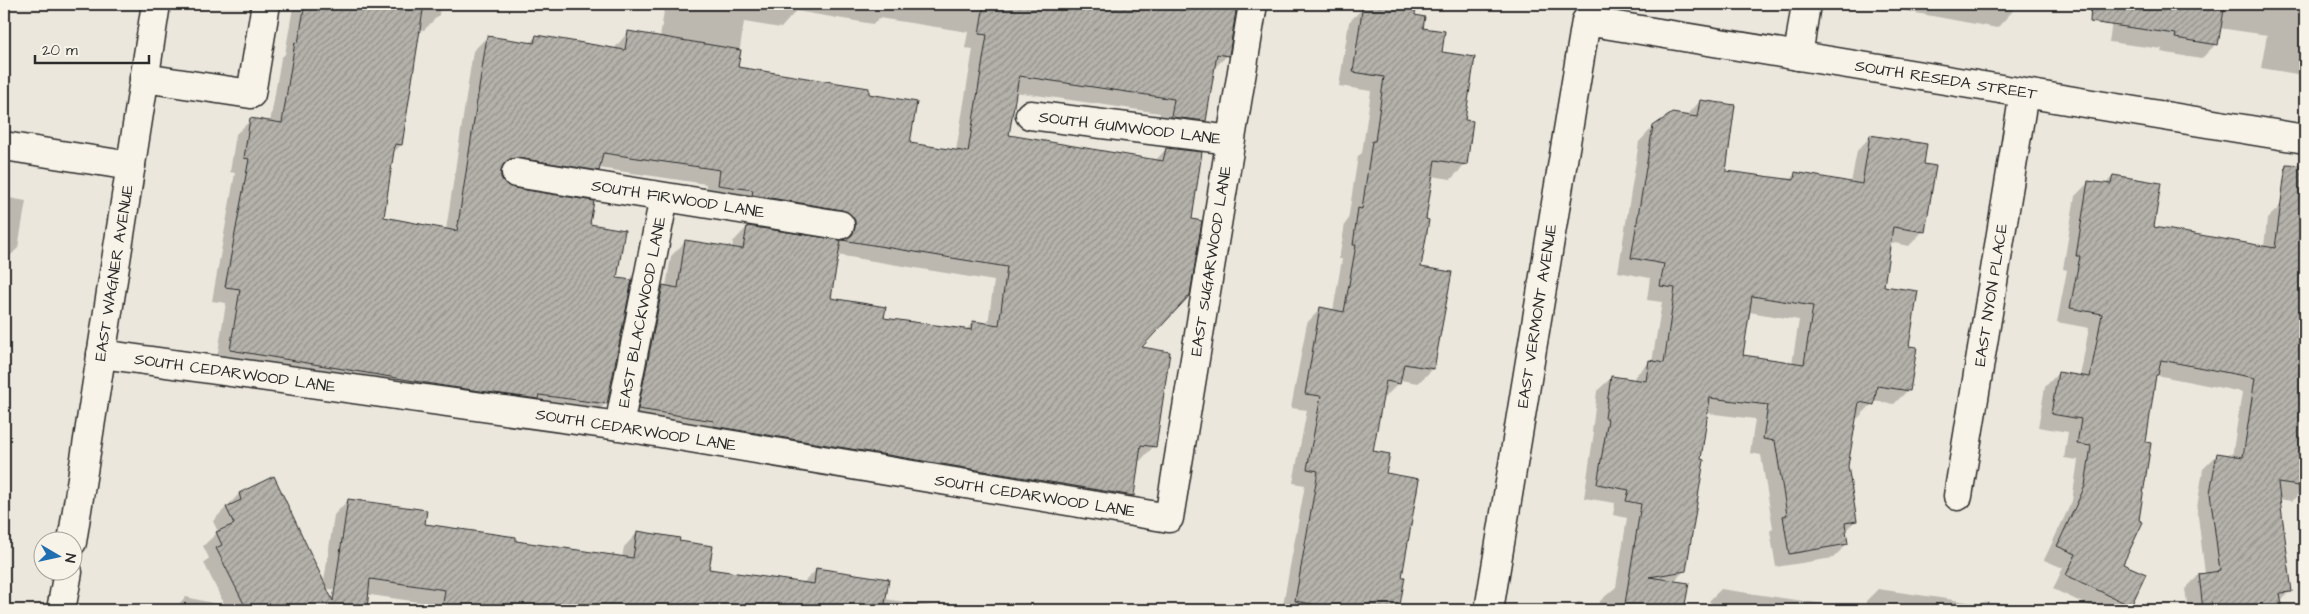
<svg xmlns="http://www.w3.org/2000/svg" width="2309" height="614" viewBox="0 0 2309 614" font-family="'Architects Daughter',sans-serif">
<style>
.shadow{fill:#0003;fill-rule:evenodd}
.building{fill:url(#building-hatch);stroke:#2b2b2b;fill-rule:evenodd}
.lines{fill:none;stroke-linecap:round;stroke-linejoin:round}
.street-casing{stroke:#2b2b2b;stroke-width:31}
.secondary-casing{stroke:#2b2b2b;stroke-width:31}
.street{stroke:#f7f3e8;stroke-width:28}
.secondary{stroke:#f7f3e8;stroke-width:28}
.labels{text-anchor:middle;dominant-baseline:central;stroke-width:4.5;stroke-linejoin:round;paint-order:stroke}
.street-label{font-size:16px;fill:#2b2b2b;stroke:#f7f3e8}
</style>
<defs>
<pattern id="building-hatch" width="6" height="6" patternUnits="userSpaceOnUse" patternTransform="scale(1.25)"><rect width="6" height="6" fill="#b5b2ab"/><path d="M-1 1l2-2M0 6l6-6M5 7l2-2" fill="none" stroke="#93918b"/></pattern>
</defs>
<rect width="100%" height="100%" fill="#ebe7dd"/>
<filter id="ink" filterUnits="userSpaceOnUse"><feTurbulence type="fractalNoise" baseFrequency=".02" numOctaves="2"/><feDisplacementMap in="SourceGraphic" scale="10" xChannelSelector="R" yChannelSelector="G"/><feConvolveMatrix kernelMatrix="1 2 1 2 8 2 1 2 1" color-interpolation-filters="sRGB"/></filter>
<g filter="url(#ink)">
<!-- shadow -->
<path class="shadow" d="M 297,4 L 440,4 L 439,15 L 424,30 L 419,29 L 401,145 L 393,153 L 382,218 L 446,230 L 473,51 L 487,37 L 529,44 L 536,36 L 614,49 L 628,32 L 660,38 L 665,4 L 1237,4 L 1228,55 L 1213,69 L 1205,121 L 1191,135 L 1157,131 L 1160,113 L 1015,92 L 1007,136 L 1155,161 L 1166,149 L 1139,348 L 1154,446 L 1140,461 L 1138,460 L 1133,496 L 1118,510 L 625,423 L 649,301 L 663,287 L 666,287 L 671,256 L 686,241 L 732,249 L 733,242 L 747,227 L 841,241 L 841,235 L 704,199 L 706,184 L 599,168 L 584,184 L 500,172 L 500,179 L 506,186 L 589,225 L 616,279 L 606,403 L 592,418 L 216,364 L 226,303 L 212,301 L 235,173 L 230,172 L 236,134 L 251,120 L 270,123 L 281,58 L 285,54 L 293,7 ZM 796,11 L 873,24 L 879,18 L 968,32 L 965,48 L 973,49 L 956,151 L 909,144 L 867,95 L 737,68 L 744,22 L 781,28 ZM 837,255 L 994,281 L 988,324 L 974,322 L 966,330 L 883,319 L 829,299 Z
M 1890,4 L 2014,4 L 2012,12 L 1997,28 L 1889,8 Z
M 2095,4 L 2305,4 L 2305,74 L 2303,75 L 2261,68 L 2267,35 L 2219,28 L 2216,44 L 2201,59 L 2161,52 L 2162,49 L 2109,42 L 2114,8 Z
M 1363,8 L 1421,29 L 1440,53 L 1463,121 L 1466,164 L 1451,179 L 1431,176 L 1420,268 L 1433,369 L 1418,383 L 1400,380 L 1399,383 L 1385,397 L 1381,397 L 1372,452 L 1385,474 L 1400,578 L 1403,578 L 1398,610 L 1282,610 L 1305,485 L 1293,483 L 1307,410 L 1291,408 L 1307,323 L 1321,308 L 1333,311 L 1342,259 L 1339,259 L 1345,224 L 1348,220 L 1358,156 L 1362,153 L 1371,91 L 1339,86 L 1349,22 Z
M 1700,101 L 1725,172 L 1788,181 L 1796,173 L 1851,183 L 1857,151 L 1871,136 L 1922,165 L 1923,231 L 1909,246 L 1889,242 L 1882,287 L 1908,347 L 1908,390 L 1894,404 L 1873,401 L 1872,404 L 1858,418 L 1855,418 L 1847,466 L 1856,520 L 1845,531 L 1847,544 L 1833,558 L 1776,567 L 1770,531 L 1773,528 L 1761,455 L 1750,453 L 1755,419 L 1706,413 L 1685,570 L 1673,582 L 1688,584 L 1683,610 L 1570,610 L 1578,602 L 1599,606 L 1600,601 L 1616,587 L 1627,518 L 1613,515 L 1615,503 L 1584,498 L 1594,432 L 1592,432 L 1597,391 L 1612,377 L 1634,380 L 1635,376 L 1649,362 L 1652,362 L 1662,302 L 1647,300 L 1650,278 L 1618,272 L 1639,142 L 1653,127 L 1686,117 ZM 1749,312 L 1799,320 L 1792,364 L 1742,356 Z
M 2113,176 L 2153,228 L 2264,247 L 2267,219 L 2281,205 L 2305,208 L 2305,487 L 2292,501 L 2279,499 L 2290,591 L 2280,601 L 2281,610 L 2188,610 L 2185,589 L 2199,575 L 2205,574 L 2197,508 L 2203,469 L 2217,455 L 2232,457 L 2242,392 L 2156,375 L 2154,377 L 2122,564 L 2130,605 L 2124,610 L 2098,610 L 2053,589 L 2063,568 L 2044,560 L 2072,501 L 2078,460 L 2064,458 L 2068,432 L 2038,427 L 2045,387 L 2058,373 L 2080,376 L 2089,328 L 2057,322 L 2067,270 L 2063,269 L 2075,196 L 2089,182 L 2105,185 Z
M 4,197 L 26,201 L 18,248 L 4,262 Z
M 274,478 L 310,596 L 280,610 L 173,610 L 186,597 L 225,606 L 204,563 L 209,558 L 203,546 L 218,532 L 213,521 L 239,494 Z
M 348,500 L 424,525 L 514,542 L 622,558 L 624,547 L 638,532 L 678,542 L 708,570 L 802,584 L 817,569 L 885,599 L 959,610 L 431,610 L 432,604 L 323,588 L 334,515 Z
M 1721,589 L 1865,610 L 1866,601 L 1878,589 L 1981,604 L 1983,602 L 2037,609 L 1718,610 L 1709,601 Z
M 992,604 L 1028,610 L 985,610 Z
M 1171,608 L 1184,610 L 1169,610 Z"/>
<!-- building -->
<path class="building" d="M 305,4 L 424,4 L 402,145 L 395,144 L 384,217 L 457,231 L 487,36 L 534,43 L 536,35 L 625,50 L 628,31 L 741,50 L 738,67 L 869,88 L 869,94 L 917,102 L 910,143 L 968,152 L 987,35 L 979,34 L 984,4 L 1237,4 L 1229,56 L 1217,54 L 1206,121 L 1171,117 L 1174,99 L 1019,76 L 1009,135 L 1163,161 L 1166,148 L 1202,152 L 1192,219 L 1202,221 L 1190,295 L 1142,347 L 1170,352 L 1156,447 L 1141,445 L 1134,496 L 713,426 L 714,421 L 638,409 L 663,285 L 678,288 L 685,240 L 743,249 L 747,226 L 841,240 L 831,298 L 886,307 L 884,318 L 972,330 L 973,321 L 999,325 L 1007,267 L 842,240 L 852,235 L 855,228 L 855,220 L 849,213 L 842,210 L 752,195 L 753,190 L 718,185 L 720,170 L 603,153 L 599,171 L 518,158 L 510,159 L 504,164 L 501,170 L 501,178 L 507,185 L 514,188 L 594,201 L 590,224 L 625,230 L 617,278 L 632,280 L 607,404 L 539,395 L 538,399 L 444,386 L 230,350 L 240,289 L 225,287 L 249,159 L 244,158 L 250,118 L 282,123 L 295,42 L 298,43 Z
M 1363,4 L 1416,4 L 1415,15 L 1425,17 L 1423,28 L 1445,31 L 1442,52 L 1475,57 L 1465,120 L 1473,121 L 1467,165 L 1435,160 L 1426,219 L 1429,220 L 1421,267 L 1452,272 L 1434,369 L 1404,364 L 1400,384 L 1386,381 L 1373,451 L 1390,454 L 1386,473 L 1419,479 L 1402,577 L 1405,577 L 1399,610 L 1346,610 L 1295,601 L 1318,471 L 1307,469 L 1321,396 L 1305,394 L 1320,307 L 1344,312 L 1356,245 L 1353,245 L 1358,208 L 1362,209 L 1372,141 L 1375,141 L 1384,77 L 1353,72 Z
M 2091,4 L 2225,4 L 2218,45 L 2175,38 L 2176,34 L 2090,22 Z
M 1700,100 L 1735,105 L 1726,171 L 1794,180 L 1795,172 L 1862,184 L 1870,135 L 1927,144 L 1924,164 L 1936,166 L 1925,232 L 1893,227 L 1884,286 L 1918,291 L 1909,346 L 1917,347 L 1910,391 L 1877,386 L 1874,405 L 1859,402 L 1848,466 L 1857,521 L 1845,523 L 1848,544 L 1789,554 L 1783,516 L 1787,515 L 1775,441 L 1763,439 L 1768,405 L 1710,398 L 1701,459 L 1704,460 L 1686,571 L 1649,577 L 1689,583 L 1684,610 L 1624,610 L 1641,504 L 1626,501 L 1629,490 L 1597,484 L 1608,419 L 1605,418 L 1611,376 L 1646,381 L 1649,360 L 1664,363 L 1675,288 L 1660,286 L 1664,264 L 1631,258 L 1653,126 L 1672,113 L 1697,117 ZM 1752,296 L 1813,306 L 1804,364 L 1743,355 Z
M 2286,164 L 2305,165 L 2305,487 L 2278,483 L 2292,592 L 2280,593 L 2283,610 L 2203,610 L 2199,574 L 2220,571 L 2210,493 L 2217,453 L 2243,457 L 2255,378 L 2161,360 L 2158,375 L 2156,375 L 2146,442 L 2151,443 L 2139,520 L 2143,522 L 2123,564 L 2146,574 L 2131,606 L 2066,575 L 2076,554 L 2057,546 L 2085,486 L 2091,446 L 2077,444 L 2081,419 L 2051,414 L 2058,372 L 2090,377 L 2102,314 L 2070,308 L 2080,256 L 2076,256 L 2088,181 L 2111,184 L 2113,175 L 2161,183 L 2154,227 L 2275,248 Z
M 274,476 L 333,601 L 348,499 L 427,510 L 425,524 L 516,537 L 516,541 L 633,558 L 637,531 L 680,538 L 679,541 L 713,546 L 709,569 L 814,584 L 816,568 L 889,579 L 884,610 L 442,610 L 445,590 L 370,579 L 367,610 L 247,610 L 216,548 L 222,545 L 216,532 L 234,524 L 226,507 L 241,500 L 239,493 Z"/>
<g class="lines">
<defs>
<path id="street" d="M 144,78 L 251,94 L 266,4
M 1030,115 L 1231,140
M 4,146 L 131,166
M 516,173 L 840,225
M 101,354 L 619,426 L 1169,518 L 1253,4
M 619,426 L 664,197
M 1958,496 L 2024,93
M 1489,610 L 1586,21 L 2305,139"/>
<path id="secondary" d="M 1798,56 L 1806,4
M 72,542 L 156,4
M 61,610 L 68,572"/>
</defs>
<!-- street casing -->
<use href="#street" class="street-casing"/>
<!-- secondary casing -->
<use href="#secondary" class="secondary-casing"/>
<!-- street -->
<use href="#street" class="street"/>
<!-- secondary -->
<use href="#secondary" class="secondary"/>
</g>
</g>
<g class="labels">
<!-- street labels -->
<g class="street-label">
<text transform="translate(1946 80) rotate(9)">SOUTH RESEDA STREET</text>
<text transform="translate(1130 128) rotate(7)">SOUTH GUMWOOD LANE</text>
<text transform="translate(678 199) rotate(9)">SOUTH FIRWOOD LANE</text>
<text transform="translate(1211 261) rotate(-81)">EAST SUGARWOOD LANE</text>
<text transform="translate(114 273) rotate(-81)">EAST WAGNER AVENUE</text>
<text transform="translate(1991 295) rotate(-81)">EAST NYON PLACE</text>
<text transform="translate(642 312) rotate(-79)">EAST BLACKWOOD LANE</text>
<text transform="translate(1537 316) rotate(-81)">EAST VERMONT AVENUE</text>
<text transform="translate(235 373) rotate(8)">SOUTH CEDARWOOD LANE</text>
<text transform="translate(636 430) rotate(9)">SOUTH CEDARWOOD LANE</text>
<text transform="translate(1035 496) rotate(9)">SOUTH CEDARWOOD LANE</text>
</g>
</g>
<!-- margin -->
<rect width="2309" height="614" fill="none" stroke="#f7f3e8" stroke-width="20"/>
<rect x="10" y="10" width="2289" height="594" fill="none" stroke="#2b2b2b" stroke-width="2" filter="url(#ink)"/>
<!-- north arrow -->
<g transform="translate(58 556) rotate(99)"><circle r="24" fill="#f7f3e8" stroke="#a5a39c"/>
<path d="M0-4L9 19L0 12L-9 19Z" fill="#1f6fb2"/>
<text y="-8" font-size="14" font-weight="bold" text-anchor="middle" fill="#2b2b2b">N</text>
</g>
<!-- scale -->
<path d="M35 55v8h114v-8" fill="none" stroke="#2b2b2b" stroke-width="2.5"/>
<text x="42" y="55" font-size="15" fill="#2b2b2b" stroke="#f7f3e8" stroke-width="4" paint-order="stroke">20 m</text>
</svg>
